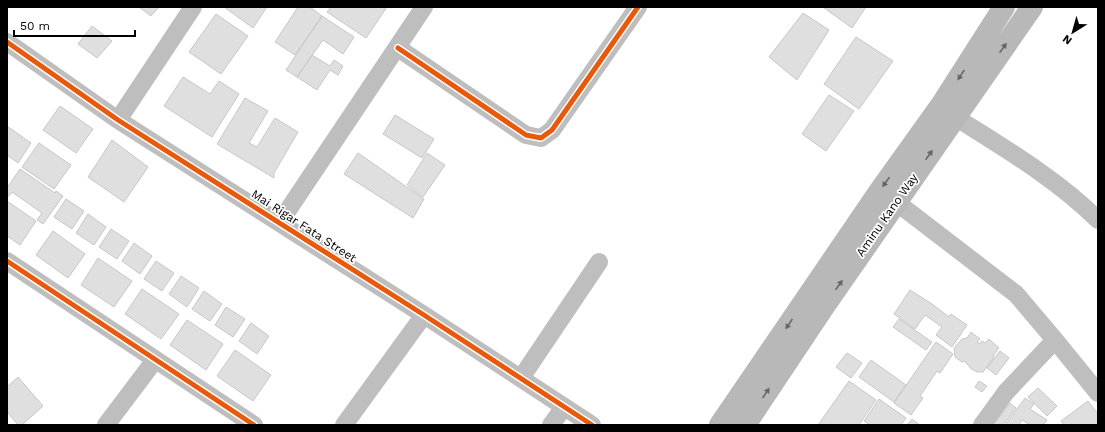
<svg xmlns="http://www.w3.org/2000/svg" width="1105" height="432" viewBox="0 0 1105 432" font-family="'Work Sans',sans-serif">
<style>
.building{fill:#dfdfdf;stroke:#c7c7c7}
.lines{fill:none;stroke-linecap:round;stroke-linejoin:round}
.street{stroke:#bebebe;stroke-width:18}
.secondary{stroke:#b8b8b8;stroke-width:22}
.cycleway-casing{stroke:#fff;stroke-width:8}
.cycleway{stroke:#e8590c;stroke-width:5}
.oneway{fill:#656565}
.labels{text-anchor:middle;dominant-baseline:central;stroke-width:3.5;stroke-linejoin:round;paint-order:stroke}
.street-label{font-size:12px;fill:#000;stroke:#fff}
</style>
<rect width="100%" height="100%" fill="#fff"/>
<!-- building -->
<path class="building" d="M 139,7 L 159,7 L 151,16 Z
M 224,7 L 267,7 L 253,28 Z
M 298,7 L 310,7 L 322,16 L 295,55 L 275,42 Z
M 331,7 L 387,7 L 366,38 L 327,12 Z
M 823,7 L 866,7 L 852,28 Z
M 803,13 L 829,30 L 797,80 L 769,57 Z
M 216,14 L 248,36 L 221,74 L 189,52 Z
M 322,16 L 354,37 L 343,54 L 323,40 L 297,77 L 286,70 Z
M 92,26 L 112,41 L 97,58 L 78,44 Z
M 856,37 L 893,61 L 859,109 L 824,84 Z
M 312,55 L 330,66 L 334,60 L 343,66 L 338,75 L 330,70 L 317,90 L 297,77 Z
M 183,77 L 210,94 L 219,81 L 239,94 L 212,137 L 164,106 Z
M 829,95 L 854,111 L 826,151 L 802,134 Z
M 245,98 L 268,111 L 249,143 L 257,147 L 275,118 L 298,132 L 274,173 L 274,178 L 217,144 Z
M 60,106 L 93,129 L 76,153 L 43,130 Z
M 395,115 L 434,139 L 422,158 L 383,134 Z
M 7,126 L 31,143 L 18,163 L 7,155 Z
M 112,140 L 148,167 L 124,202 L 88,177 Z
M 39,143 L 71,165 L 54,189 L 22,167 Z
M 358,153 L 424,199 L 413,218 L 344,174 Z
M 427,153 L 445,165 L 423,197 L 407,185 Z
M 20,169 L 55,193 L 56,191 L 63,196 L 43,224 L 37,220 L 42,213 L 12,192 L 7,198 L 7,188 Z
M 66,199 L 84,211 L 72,229 L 54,217 Z
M 7,201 L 36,221 L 20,245 L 7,236 Z
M 88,214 L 106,227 L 94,245 L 76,233 Z
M 111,229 L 129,241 L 117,259 L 99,247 Z
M 53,231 L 85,254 L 68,278 L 36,255 Z
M 134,243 L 152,256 L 140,274 L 122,261 Z
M 98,258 L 132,281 L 114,307 L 81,285 Z
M 156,261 L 174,273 L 162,291 L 144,279 Z
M 181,276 L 199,288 L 187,307 L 169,294 Z
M 142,289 L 179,314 L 161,339 L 125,314 Z
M 910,290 L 932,304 L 949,317 L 951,314 L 967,325 L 952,347 L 936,335 L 942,327 L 925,315 L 915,329 L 894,314 Z
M 204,291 L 222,304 L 210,321 L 192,309 Z
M 226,307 L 245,319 L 233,337 L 215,325 Z
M 899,319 L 932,342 L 926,350 L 893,327 Z
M 187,320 L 223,344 L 206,370 L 170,345 Z
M 251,323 L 269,336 L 257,354 L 239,341 Z
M 971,332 L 980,339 L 977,342 L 980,344 L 982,341 L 985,343 L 989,339 L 999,348 L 993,356 L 994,357 L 983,372 L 977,372 L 970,368 L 970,367 L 964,361 L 962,362 L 955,357 L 954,348 L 962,339 L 967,338 Z
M 936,342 L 953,354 L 940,373 L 937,371 L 920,396 L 923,398 L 911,415 L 894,403 Z
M 235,350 L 271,375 L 253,401 L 217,376 Z
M 1000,351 L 1009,358 L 996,375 L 987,368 Z
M 847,353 L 862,363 L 851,378 L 836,367 Z
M 871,360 L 906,385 L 894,402 L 859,377 Z
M 18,377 L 43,406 L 22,425 L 18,425 L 7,412 L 7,387 Z
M 849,381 L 876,400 L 859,425 L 818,425 Z
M 979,381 L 987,386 L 982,392 L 975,387 Z
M 1038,388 L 1057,406 L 1047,416 L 1028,397 Z
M 1025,398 L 1034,404 L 1030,409 L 1047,420 L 1043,425 L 1030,425 L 1022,420 L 1019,425 L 1005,425 Z
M 879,399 L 906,418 L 901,425 L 870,425 L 864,421 Z
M 1088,401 L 1098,414 L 1098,425 L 1064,425 L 1061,421 Z
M 1010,403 L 1016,408 L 1003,425 L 993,425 Z
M 912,419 L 920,425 L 907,425 Z"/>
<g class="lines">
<!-- street -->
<path class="street" d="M 7,42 L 118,120 L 424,315 L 592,425
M 398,48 L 526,135 L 541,138 L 552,130 L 638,7
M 955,117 C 1004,148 1057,179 1098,220
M 118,120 L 193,7
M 896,202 L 1016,294 L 1055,340 L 1098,393
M 280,222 L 424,7
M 7,261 L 254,425
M 521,378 L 599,262
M 106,425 L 155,360
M 344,425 L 424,315
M 551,425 L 564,407
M 982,425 L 1006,392 L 1055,340"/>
<!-- secondary -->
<path class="secondary" d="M 720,425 L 879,192 L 942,104 L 1004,7
M 745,425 L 823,308 L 1032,7"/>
<defs>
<path id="cycleway" d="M 7,42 L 118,120 L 424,315 L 592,425
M 398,48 L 526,135 L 541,138 L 552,130 L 638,7
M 7,261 L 254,425"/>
</defs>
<!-- cycleway casing -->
<use href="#cycleway" class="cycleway-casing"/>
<!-- cycleway -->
<use href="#cycleway" class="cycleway"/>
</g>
<!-- one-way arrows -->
<defs><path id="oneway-solid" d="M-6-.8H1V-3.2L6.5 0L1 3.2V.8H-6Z"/></defs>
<g class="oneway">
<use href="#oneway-solid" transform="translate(1003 48) rotate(-55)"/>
<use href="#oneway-solid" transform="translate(961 75) rotate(123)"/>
<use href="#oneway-solid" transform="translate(929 155) rotate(-55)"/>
<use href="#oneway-solid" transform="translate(886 182) rotate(126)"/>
<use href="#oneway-solid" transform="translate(839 285) rotate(-55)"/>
<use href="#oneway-solid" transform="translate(789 324) rotate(124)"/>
<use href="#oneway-solid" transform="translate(766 393) rotate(-56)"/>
</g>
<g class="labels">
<!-- street labels -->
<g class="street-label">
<text transform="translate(887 215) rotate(-55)">Aminu Kano Way</text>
<text transform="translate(304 226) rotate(33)">Mai Rigar Fata Street</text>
</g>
</g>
<!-- border -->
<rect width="1105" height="432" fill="none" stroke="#000000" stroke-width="16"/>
<!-- north arrow -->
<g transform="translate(1073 32) rotate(217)" stroke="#ffffff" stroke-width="3" paint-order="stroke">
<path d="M0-3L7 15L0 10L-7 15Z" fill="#000000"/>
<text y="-6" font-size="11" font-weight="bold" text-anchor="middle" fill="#000000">N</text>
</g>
<!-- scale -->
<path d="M14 30v6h121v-6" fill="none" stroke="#000000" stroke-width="2"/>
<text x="20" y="30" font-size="12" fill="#000000" stroke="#ffffff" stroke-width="3" paint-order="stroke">50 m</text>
</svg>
